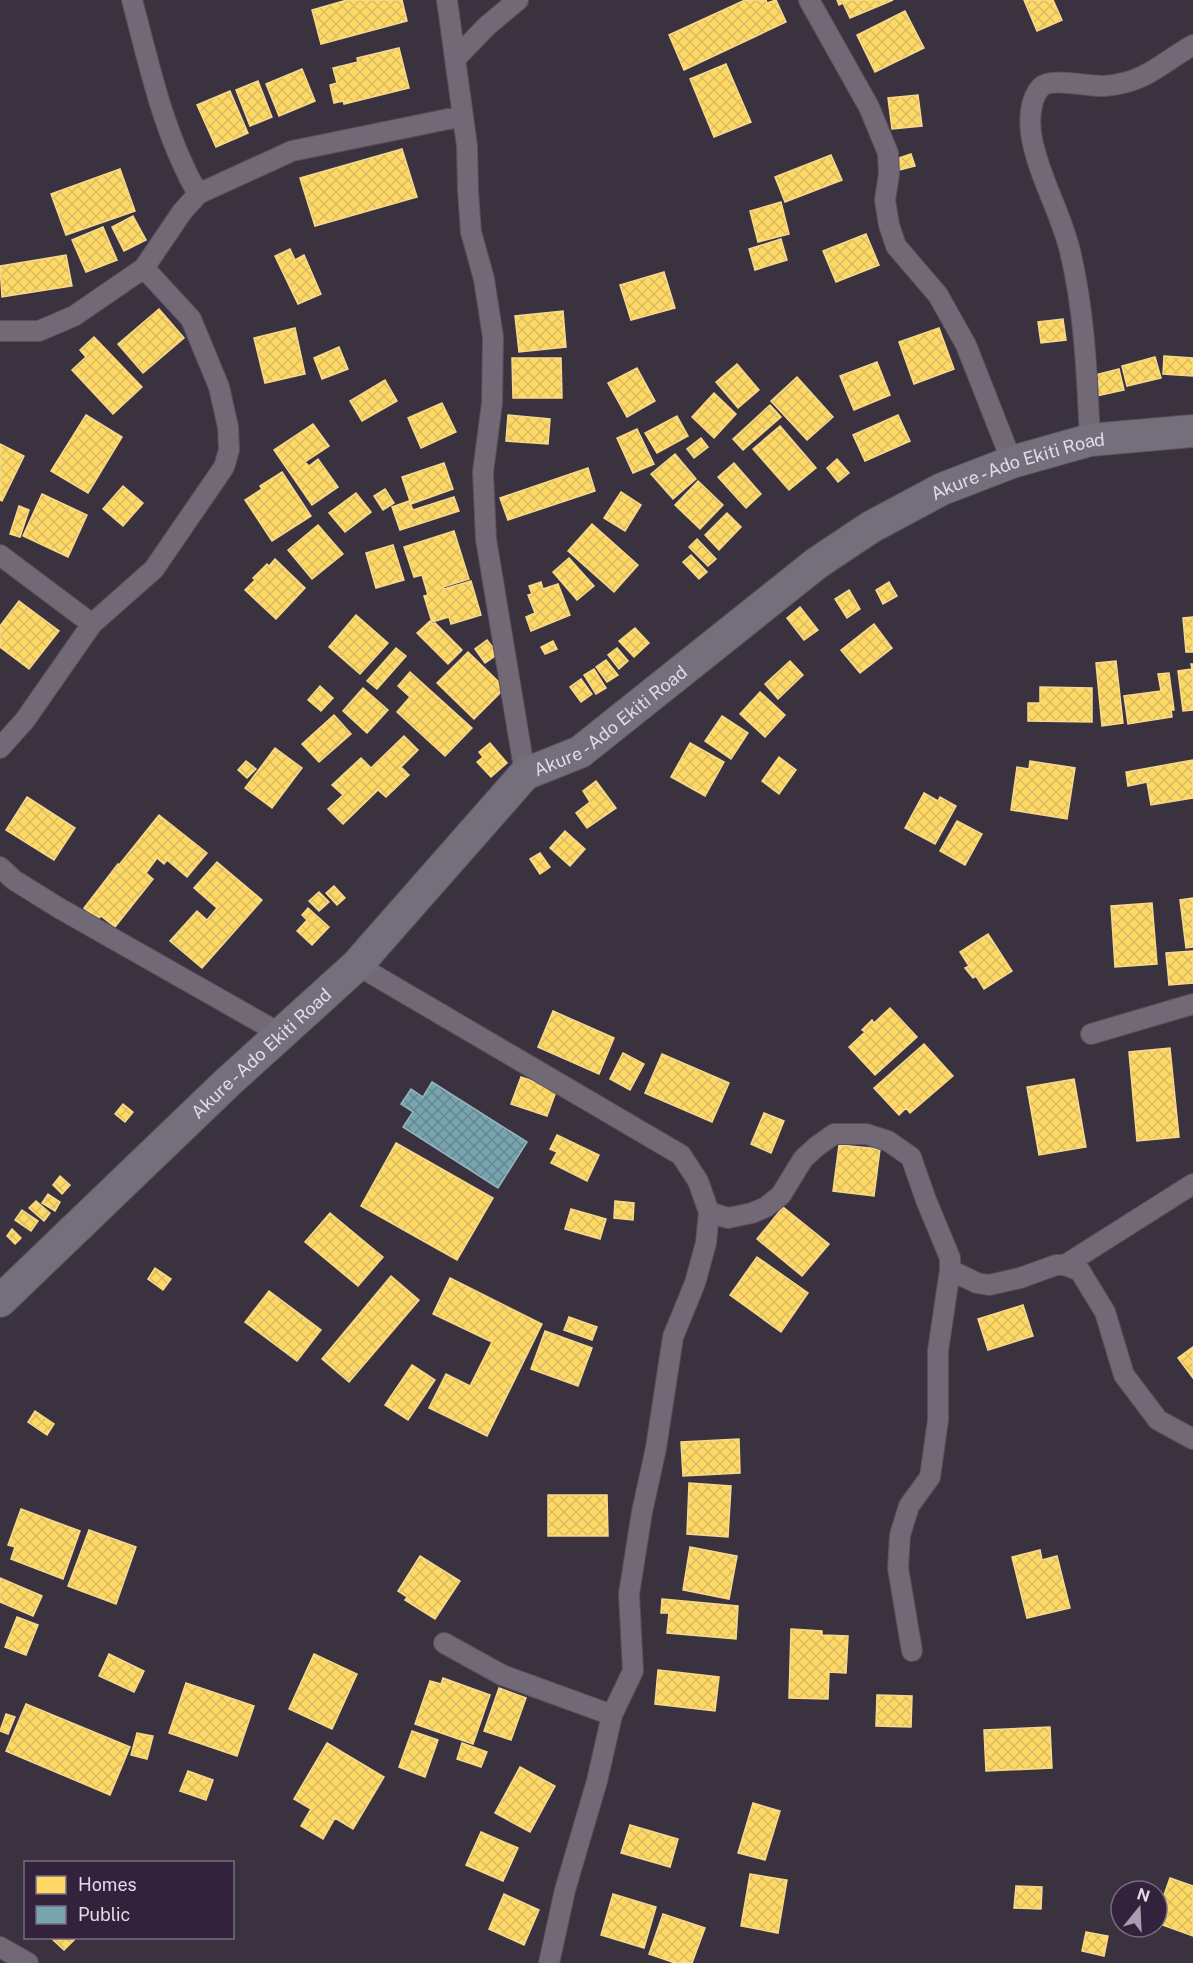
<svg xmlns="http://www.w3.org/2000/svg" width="1193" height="1963" viewBox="0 0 1193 1963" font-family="'Public Sans',sans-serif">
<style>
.homes{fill:url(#homes-cross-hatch);stroke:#f7d98d;stroke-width:1.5}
.public{fill:url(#public-cross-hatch);stroke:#97b5c0;stroke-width:1.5}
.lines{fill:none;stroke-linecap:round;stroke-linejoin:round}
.minor-casing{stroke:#59505c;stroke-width:22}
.primary-casing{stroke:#59505c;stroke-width:34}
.minor{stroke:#716975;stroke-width:20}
.primary{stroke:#756e7b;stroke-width:32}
.labels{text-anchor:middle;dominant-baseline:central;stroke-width:6;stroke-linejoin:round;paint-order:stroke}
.street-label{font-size:18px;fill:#e3d9e9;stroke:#33223b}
</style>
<defs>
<pattern id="homes-cross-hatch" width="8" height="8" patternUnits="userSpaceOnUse" patternTransform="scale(1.5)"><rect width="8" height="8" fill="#ffd966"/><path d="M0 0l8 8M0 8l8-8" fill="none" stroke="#dabb60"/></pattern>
<pattern id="public-cross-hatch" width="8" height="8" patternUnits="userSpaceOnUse" patternTransform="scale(1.5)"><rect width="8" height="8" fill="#76a5af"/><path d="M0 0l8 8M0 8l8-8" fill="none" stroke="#678790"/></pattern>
</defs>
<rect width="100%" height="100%" fill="#3b323f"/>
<!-- homes -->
<path class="homes" d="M 347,0 L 402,0 L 407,21 L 321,44 L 312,10 Z
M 745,0 L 766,0 L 767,3 L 776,0 L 786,22 L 684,70 L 669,35 Z
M 837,0 L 893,0 L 850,18 L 843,3 L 839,5 Z
M 1024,0 L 1053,0 L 1062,20 L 1037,31 Z
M 905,11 L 924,48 L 875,72 L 857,35 Z
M 399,48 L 409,88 L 344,104 L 343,101 L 334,103 L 330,85 L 337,83 L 333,68 L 358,62 L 357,58 Z
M 726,64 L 751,122 L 714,137 L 690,79 Z
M 302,69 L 315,101 L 279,116 L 266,84 Z
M 258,81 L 272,117 L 250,126 L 236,90 Z
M 230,91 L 248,133 L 216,147 L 197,105 Z
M 918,95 L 922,126 L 892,129 L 888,98 Z
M 402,149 L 417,197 L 315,226 L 300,178 Z
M 911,154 L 915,166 L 899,170 L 896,159 Z
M 831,155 L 842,180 L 785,202 L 775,177 Z
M 120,169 L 135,211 L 66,235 L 51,194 Z
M 781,202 L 789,234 L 758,242 L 750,211 Z
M 133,216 L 146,240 L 124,251 L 112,227 Z
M 103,227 L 117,260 L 86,272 L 72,240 Z
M 866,234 L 879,265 L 836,282 L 823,251 Z
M 781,239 L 787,260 L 755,270 L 749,249 Z
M 290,249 L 295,260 L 304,255 L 321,294 L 298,304 L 275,256 Z
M 66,255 L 72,286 L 2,297 L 0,266 Z
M 664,272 L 675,308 L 631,320 L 620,285 Z
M 159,309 L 184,338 L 143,373 L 118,344 Z
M 563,311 L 566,347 L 519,352 L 515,316 Z
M 1063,319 L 1066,340 L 1041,343 L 1038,322 Z
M 295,328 L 305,374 L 265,383 L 254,338 Z
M 939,328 L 954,369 L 914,384 L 899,342 Z
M 94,337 L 142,387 L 113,414 L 72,370 L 86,357 L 80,350 Z
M 339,347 L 348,369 L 322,379 L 314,358 Z
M 1164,356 L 1193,358 L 1193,376 L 1163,374 Z
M 1155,357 L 1161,378 L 1127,386 L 1122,366 Z
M 512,358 L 561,358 L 562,398 L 513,398 Z
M 877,362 L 890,395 L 854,410 L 840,376 Z
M 737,364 L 759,390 L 738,408 L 716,382 Z
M 637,368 L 655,401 L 627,417 L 608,383 Z
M 1119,369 L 1124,390 L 1096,396 L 1091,376 Z
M 797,377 L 833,417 L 807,440 L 771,401 Z
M 385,380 L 397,401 L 362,421 L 350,401 Z
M 714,393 L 736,414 L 714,438 L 692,417 Z
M 442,403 L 456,432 L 421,448 L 408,418 Z
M 770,405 L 781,417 L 743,450 L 733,439 Z
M 86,415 L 122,437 L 88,493 L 51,471 Z
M 508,415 L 550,419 L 548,444 L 506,441 Z
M 898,415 L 910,441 L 865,461 L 853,435 Z
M 677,416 L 688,436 L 657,453 L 645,433 Z
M 313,424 L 329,446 L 305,462 L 309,466 L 318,459 L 338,487 L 312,505 L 274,450 Z
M 780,426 L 816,468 L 789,490 L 753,449 Z
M 637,429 L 654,464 L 633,473 L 617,438 Z
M 701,438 L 708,447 L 694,458 L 687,449 Z
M 0,444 L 24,456 L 2,501 L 0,500 Z
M 675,454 L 696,479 L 673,499 L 651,474 Z
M 837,459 L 849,473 L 838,482 L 827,468 Z
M 444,463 L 453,489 L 411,504 L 402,477 Z
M 734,463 L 761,494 L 746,508 L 718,477 Z
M 588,468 L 595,491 L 508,520 L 500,498 Z
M 282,472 L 311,516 L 272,541 L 245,500 L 262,489 L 260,486 Z
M 698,481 L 723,505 L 700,529 L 675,505 Z
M 123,486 L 143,503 L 123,526 L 103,509 Z
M 385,489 L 394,503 L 383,510 L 374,496 Z
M 621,492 L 641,505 L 625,531 L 604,518 Z
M 356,493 L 371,512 L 345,532 L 329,513 Z
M 42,494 L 87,515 L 68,557 L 23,536 Z
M 454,497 L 459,511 L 400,530 L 392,507 L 409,501 L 413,510 Z
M 19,506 L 29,510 L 20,537 L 10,534 Z
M 727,513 L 741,527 L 719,550 L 705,535 Z
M 592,524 L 638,565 L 614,592 L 568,551 Z
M 318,525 L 343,554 L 312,579 L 288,550 Z
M 454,531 L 469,579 L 443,587 L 444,589 L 471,581 L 481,615 L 451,624 L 449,617 L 432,622 L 424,596 L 428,595 L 422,575 L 414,577 L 404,547 Z
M 697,539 L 716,559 L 708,566 L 689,547 Z
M 393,545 L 404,580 L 376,588 L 366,553 Z
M 691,555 L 707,572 L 699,579 L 683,562 Z
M 569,558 L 594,586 L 577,600 L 553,572 Z
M 275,559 L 305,588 L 276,619 L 245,590 L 255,580 L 253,578 L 267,564 L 269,566 Z
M 541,582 L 543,589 L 558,584 L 570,615 L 531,631 L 526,617 L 535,613 L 528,595 L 532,594 L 529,586 Z
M 889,582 L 897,596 L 883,604 L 876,590 Z
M 849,590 L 860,609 L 847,618 L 835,599 Z
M 19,601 L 59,631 L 29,669 L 0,647 L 0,626 Z
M 800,607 L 818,630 L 804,640 L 787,618 Z
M 356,615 L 388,643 L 360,674 L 329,647 Z
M 1193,617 L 1193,652 L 1186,652 L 1183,618 Z
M 430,621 L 433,624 L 435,623 L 462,650 L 448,664 L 417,633 Z
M 874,624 L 892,648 L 860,673 L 841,650 Z
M 635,628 L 649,643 L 634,657 L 619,641 Z
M 487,640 L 498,654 L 485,663 L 475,649 Z
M 553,641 L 557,649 L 545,654 L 541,647 Z
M 396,648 L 406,656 L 377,689 L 367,681 Z
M 617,648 L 628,661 L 619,669 L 608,655 Z
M 468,652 L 505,688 L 474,719 L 437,683 Z
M 606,660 L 618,675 L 607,682 L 596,667 Z
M 790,661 L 803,675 L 778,699 L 765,684 Z
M 1116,661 L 1123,723 L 1102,726 L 1096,663 Z
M 1191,664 L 1193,664 L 1193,710 L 1183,711 L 1178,671 L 1192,669 Z
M 594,669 L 606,688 L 596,694 L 584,675 Z
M 410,672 L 472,728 L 445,756 L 397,712 L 410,697 L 398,686 Z
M 1169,673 L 1174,710 L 1171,710 L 1172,717 L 1128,724 L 1124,696 L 1161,691 L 1158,674 Z
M 581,679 L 592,694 L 581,702 L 570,687 Z
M 320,686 L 333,698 L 321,711 L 308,700 Z
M 1040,687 L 1092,688 L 1092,722 L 1028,721 L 1028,703 L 1040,703 Z
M 363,688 L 388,710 L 367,733 L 343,711 Z
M 760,692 L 785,715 L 765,737 L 740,714 Z
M 334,715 L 351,734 L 319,762 L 302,744 Z
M 722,716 L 748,733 L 731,759 L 705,741 Z
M 404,736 L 418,750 L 401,767 L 409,775 L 386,797 L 378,790 L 343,824 L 328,809 L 343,795 L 332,785 L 361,758 L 371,768 Z
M 490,743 L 507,763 L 491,777 L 477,762 L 483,757 L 479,752 Z
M 690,743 L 724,762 L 705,796 L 671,777 Z
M 275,748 L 302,768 L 272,808 L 245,788 Z
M 779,757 L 796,770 L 779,794 L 762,781 Z
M 1193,760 L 1193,798 L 1151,805 L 1147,782 L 1128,786 L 1126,772 Z
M 246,761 L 256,769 L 247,778 L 238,770 Z
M 1030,761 L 1075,768 L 1067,819 L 1011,810 L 1017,767 L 1029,769 Z
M 596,781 L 616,808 L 587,828 L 576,813 L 590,802 L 583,791 Z
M 924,793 L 938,801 L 940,797 L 956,806 L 935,844 L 905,828 Z
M 27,797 L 75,828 L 54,860 L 6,830 Z
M 159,815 L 207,853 L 187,877 L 167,860 L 164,864 L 157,858 L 146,873 L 153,879 L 115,927 L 101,916 L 98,919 L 84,908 L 118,864 L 119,865 Z
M 957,821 L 982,834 L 965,865 L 940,851 Z
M 565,831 L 585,849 L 570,866 L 550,848 Z
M 540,853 L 550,867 L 540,874 L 530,859 Z
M 217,862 L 262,900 L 202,968 L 170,941 L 197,911 L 207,920 L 217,908 L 194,888 Z
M 334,886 L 345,898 L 337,905 L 326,893 Z
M 319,892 L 329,902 L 319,911 L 309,901 Z
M 1193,898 L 1193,947 L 1186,948 L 1180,900 Z
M 1152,903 L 1157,964 L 1115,967 L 1111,906 Z
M 308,908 L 329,927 L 312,945 L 297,931 L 307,920 L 302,915 Z
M 988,934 L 1012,971 L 984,989 L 976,976 L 973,978 L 965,968 L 969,966 L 960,952 Z
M 1193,951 L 1193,983 L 1169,985 L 1166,953 Z
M 890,1008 L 917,1037 L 875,1075 L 849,1047 L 865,1032 L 862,1030 L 872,1020 L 874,1023 Z
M 553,1011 L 614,1038 L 599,1074 L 538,1047 Z
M 924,1044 L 953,1076 L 910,1113 L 906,1108 L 899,1115 L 874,1088 Z
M 1170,1048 L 1179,1137 L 1137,1141 L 1129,1052 Z
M 623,1053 L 644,1064 L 630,1090 L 610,1079 Z
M 662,1054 L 729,1083 L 712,1122 L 645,1093 Z
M 521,1077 L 557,1089 L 547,1116 L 511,1104 Z
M 1074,1079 L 1086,1147 L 1039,1155 L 1027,1087 Z
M 123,1104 L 133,1112 L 125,1122 L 115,1114 Z
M 764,1113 L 784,1121 L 771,1153 L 751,1144 Z
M 557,1135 L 599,1155 L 587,1181 L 551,1163 L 557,1152 L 550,1149 Z
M 396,1143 L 493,1198 L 457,1260 L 361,1206 Z
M 839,1145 L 880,1149 L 874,1196 L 833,1191 Z
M 60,1176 L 70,1185 L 62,1194 L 53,1185 Z
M 48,1194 L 60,1202 L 55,1211 L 42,1203 Z
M 36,1201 L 50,1213 L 44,1221 L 29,1208 Z
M 615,1201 L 634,1203 L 633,1220 L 614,1218 Z
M 783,1207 L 829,1244 L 802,1276 L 757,1239 Z
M 571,1209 L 606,1219 L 600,1239 L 565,1229 Z
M 22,1210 L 38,1221 L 31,1231 L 15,1220 Z
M 330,1213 L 383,1257 L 358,1286 L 305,1242 Z
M 12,1229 L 21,1238 L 15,1244 L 7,1236 Z
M 757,1257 L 808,1293 L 781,1332 L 730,1295 Z
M 155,1268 L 171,1279 L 163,1290 L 148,1279 Z
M 391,1276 L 419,1300 L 349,1382 L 322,1359 Z
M 450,1278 L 542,1324 L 487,1436 L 429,1408 L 446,1374 L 470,1386 L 492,1342 L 433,1314 Z
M 269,1291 L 321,1330 L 297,1361 L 245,1322 Z
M 1023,1305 L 1033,1336 L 988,1350 L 978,1319 Z
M 569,1317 L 597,1327 L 592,1340 L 564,1330 Z
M 545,1331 L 592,1348 L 578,1386 L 531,1369 Z
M 1193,1347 L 1193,1378 L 1178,1358 Z
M 412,1365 L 435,1380 L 408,1420 L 385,1405 Z
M 35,1411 L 54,1424 L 47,1435 L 28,1422 Z
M 739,1439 L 740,1473 L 683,1476 L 681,1442 Z
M 689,1483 L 731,1486 L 728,1537 L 687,1534 Z
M 548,1495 L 607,1495 L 608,1536 L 548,1536 Z
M 21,1509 L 80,1531 L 63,1579 L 11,1559 L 15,1547 L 8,1545 Z
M 89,1530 L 136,1547 L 116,1604 L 68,1586 Z
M 690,1547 L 737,1556 L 729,1599 L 683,1590 Z
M 1040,1550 L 1042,1560 L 1057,1556 L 1070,1608 L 1027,1618 L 1012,1557 Z
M 420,1556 L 460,1581 L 435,1619 L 405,1600 L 407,1597 L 398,1591 Z
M 0,1578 L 42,1596 L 33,1616 L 0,1602 Z
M 662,1599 L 738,1606 L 736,1639 L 667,1633 L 669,1613 L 661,1613 Z
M 17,1617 L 38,1625 L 26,1655 L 5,1647 Z
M 791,1629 L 822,1631 L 822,1635 L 848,1636 L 846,1673 L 829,1672 L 828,1699 L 789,1698 Z
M 109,1654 L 144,1671 L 134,1692 L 99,1676 Z
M 314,1654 L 357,1674 L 332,1729 L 289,1709 Z
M 658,1670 L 719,1677 L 715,1711 L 655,1704 Z
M 443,1678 L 490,1695 L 473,1744 L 415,1724 L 430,1681 L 441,1684 Z
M 186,1683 L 254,1706 L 237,1756 L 169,1733 Z
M 499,1688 L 526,1698 L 511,1740 L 484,1731 Z
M 877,1695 L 912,1696 L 911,1727 L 876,1726 Z
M 26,1704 L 130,1747 L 110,1795 L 6,1751 Z
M 6,1714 L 15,1717 L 8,1734 L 0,1731 Z
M 1050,1727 L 1052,1768 L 986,1771 L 984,1730 Z
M 412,1731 L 438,1740 L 425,1777 L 399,1767 Z
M 137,1733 L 153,1736 L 147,1759 L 131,1755 Z
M 327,1743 L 384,1777 L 353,1829 L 335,1818 L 323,1839 L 301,1826 L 311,1809 L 294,1799 Z
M 462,1743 L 487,1752 L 481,1767 L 457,1759 Z
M 520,1767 L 555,1786 L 530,1832 L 495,1813 Z
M 188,1771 L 213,1780 L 206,1800 L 180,1791 Z
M 753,1803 L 780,1811 L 765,1860 L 738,1853 Z
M 630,1825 L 678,1839 L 670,1867 L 621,1853 Z
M 481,1832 L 518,1848 L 503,1881 L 466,1865 Z
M 750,1874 L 787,1880 L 778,1933 L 741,1926 Z
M 1170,1878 L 1193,1886 L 1193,1936 L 1157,1923 L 1157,1915 Z
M 1016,1886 L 1042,1887 L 1041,1909 L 1014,1908 Z
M 504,1894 L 539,1910 L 524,1945 L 489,1929 Z
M 613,1894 L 656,1907 L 644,1948 L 601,1935 Z
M 663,1914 L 705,1928 L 692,1963 L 675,1963 L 649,1954 Z
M 1086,1932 L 1108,1936 L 1104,1956 L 1082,1951 Z
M 51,1938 L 76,1938 L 64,1950 Z"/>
<!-- public -->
<path class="public" d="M 432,1082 L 527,1142 L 498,1188 L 403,1127 L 413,1112 L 401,1104 L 411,1089 L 423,1097 Z"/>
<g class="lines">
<defs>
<path id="minor" d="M 132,0 C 150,67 163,133 198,194
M 447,0 L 467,146 L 468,191 L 471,232 L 484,279 L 493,337 L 492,403 L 483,472 L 486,539 L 525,774
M 809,0 L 869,107 L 888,153 L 889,174 L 885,200 L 889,225 L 896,246 L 938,295 L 966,345 L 1012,462
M 456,58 L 487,26 L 518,0
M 0,331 L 39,331 L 74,316 L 144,268 L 182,212 L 198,194 L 292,151 L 463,116
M 1090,440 C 1087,377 1085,313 1070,251 C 1061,213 1039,177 1032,139 C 1029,124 1029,99 1041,87 C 1051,77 1090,87 1104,86 C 1145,83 1160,64 1193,45
M 0,555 L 92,624
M 0,748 L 25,720 L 92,624 L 154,569 L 224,467 L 229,450 L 228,427 L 219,387 L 191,319 L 144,268
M 0,867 L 14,880 L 59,908 L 281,1034
M 357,965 L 681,1155 L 698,1181 L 709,1212 L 706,1243 L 695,1283 L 673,1337 L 656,1448 L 642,1512 L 629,1594 L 633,1671 L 612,1715 L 597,1781 L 565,1890 L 549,1963
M 1091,1034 L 1193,1004
M 709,1212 L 728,1218 L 752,1213 L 766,1207 L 781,1195 L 803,1159 L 816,1147 L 834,1134 L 866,1134 L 888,1141 L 911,1157 L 926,1200 L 950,1258 L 950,1270 L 938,1351 L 938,1420 L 930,1477 L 909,1506 L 900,1535 L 898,1568 L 912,1651
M 1065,1265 L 1193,1184
M 950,1270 L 977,1283 L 989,1285 L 1020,1278 L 1056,1265 L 1065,1265 L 1080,1271 L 1105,1312 L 1124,1375 L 1158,1420 L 1193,1439
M 444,1643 L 502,1675 L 612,1715
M 0,1947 L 28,1963"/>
<g id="primary">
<path id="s1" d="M 0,1301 L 228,1082 L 357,965 L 525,774 L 580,752 L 817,563 L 871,527 L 942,489 L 1012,462 L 1090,440 L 1193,431"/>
</g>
</defs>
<!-- minor casing -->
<use href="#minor" class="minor-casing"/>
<!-- primary casing -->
<use href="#primary" class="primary-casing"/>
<!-- minor -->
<use href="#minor" class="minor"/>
<!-- primary -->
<use href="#primary" class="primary"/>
</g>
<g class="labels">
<!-- street labels -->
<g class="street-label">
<text stroke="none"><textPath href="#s1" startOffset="1332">Akure - Ado Ekiti Road</textPath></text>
<text stroke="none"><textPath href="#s1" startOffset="846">Akure - Ado Ekiti Road</textPath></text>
<text stroke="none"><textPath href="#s1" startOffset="360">Akure - Ado Ekiti Road</textPath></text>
</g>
</g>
<!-- legend -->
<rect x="24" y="1861" width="210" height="78" fill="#33223b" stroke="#796b81" stroke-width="1.5"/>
<rect x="36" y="1876" width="30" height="18" fill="#ffd966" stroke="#796b81" stroke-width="1.5"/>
<text x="78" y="1891" font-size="18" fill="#e3d9e9">Homes</text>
<rect x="36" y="1906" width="30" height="18" fill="#76a5af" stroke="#796b81" stroke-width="1.5"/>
<text x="78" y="1921" font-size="18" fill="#e3d9e9">Public</text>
<!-- north arrow -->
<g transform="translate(1139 1909) rotate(18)"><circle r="28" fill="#33223b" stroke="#796b81" stroke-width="1.5"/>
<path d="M0-4.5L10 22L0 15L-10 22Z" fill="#a89fae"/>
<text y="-9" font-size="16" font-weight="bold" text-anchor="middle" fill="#e3d9e9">N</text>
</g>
</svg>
